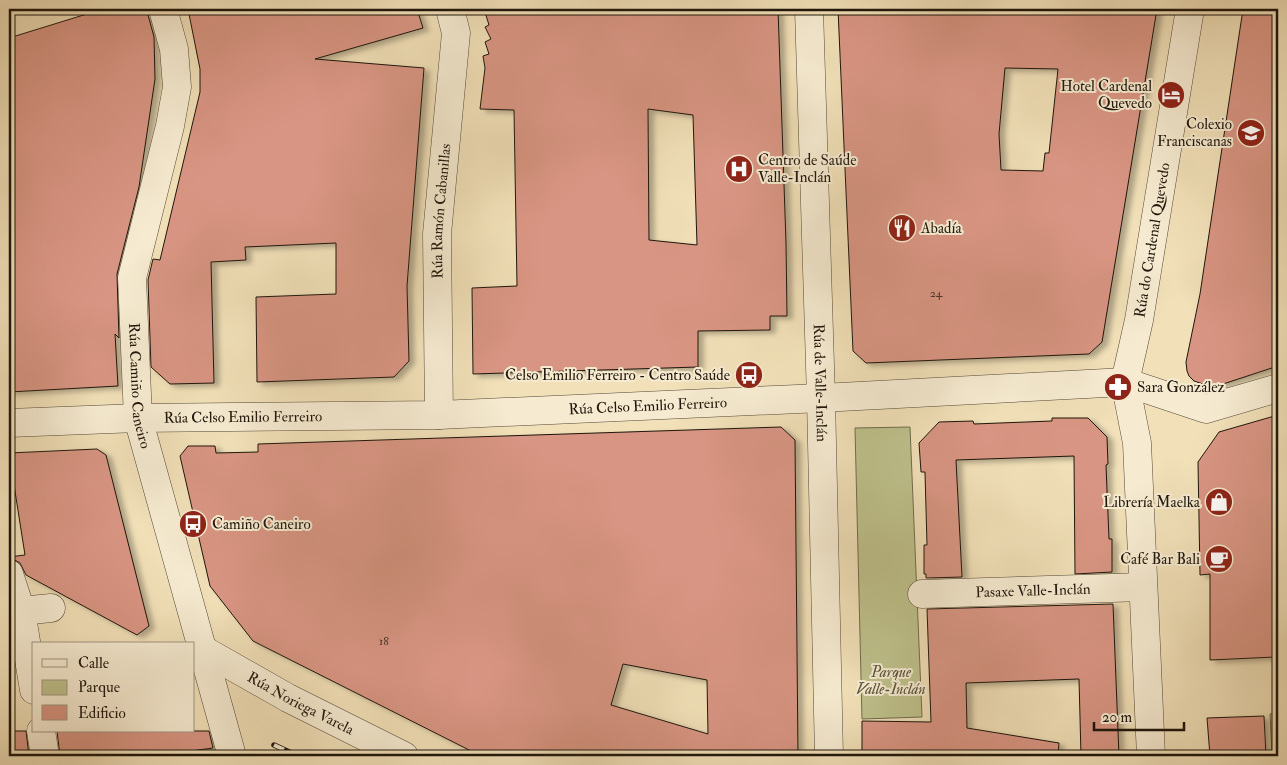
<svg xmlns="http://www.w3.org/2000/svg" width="1287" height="765" viewBox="0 0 1287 765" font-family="'IM FELL Double Pica',serif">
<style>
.green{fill:#bec18c;stroke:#6e6c4c}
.building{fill:#d89583;stroke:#1f160c;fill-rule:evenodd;filter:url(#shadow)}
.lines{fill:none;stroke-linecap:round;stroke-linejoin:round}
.minor-casing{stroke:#544837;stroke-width:29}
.minor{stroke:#f6ebd1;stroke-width:28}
.rail-casing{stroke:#1f160c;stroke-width:5.5}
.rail{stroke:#f6ebd1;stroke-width:4;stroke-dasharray:11;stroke-linecap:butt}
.labels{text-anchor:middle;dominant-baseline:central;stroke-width:4;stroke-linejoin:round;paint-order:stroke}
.number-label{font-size:12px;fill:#4d362a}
.poi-label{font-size:15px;fill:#1f160c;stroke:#f6ebd1;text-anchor:end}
.street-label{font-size:15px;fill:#1f160c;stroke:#f6ebd1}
.park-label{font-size:15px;font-style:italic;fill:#575239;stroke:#f6ebd1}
</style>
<defs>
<filter id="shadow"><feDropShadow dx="5.5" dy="3" stdDeviation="2.5" flood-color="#0004"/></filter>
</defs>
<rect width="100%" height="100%" fill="#f1e0b8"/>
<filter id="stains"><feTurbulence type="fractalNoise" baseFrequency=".004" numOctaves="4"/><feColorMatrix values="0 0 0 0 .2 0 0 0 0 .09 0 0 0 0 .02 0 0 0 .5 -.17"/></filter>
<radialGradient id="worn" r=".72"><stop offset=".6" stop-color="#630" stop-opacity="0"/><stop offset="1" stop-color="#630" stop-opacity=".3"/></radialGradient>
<!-- green -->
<path class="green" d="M 910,427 L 922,717 L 862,719 L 855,428 Z
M 1278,713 L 1278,756 L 1272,756 L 1270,714 Z"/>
<!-- building -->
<path class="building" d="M 103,9 L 136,9 L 148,15 L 154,37 L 155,79 L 139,187 L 117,274 L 119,338 L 115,334 L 118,386 L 9,392 L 9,38 Z
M 188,9 L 417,9 L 423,28 L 315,59 L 424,68 L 407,286 L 409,361 L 394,377 L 257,382 L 256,297 L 336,294 L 336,243 L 245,247 L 246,260 L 211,262 L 214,383 L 170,384 L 151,367 L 148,280 L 153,259 L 160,260 L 200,92 L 200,69 Z
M 484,9 L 778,9 L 786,243 L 787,316 L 770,316 L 770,330 L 698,331 L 698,367 L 473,374 L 472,288 L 517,286 L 514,110 L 480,109 L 485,68 L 483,56 L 489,54 L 485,42 L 491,39 L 485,27 L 489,25 ZM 648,109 L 693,115 L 697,245 L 649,240 Z
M 838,9 L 1157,9 L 1102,342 L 1089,354 L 866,363 L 853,351 ZM 1005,68 L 1058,69 L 1049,153 L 1045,153 L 1043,171 L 1001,170 L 999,134 Z
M 1243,9 L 1278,9 L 1278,366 L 1223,384 L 1209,386 L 1194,381 L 1189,376 L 1187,371 L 1186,362 L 1200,294 Z
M 1278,415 L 1278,571 L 1273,571 L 1275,657 L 1210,660 L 1210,574 L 1200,575 L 1198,462 L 1219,432 Z
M 1052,418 L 1088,418 L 1107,437 L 1108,464 L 1106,465 L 1109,539 L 1112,539 L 1112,572 L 1075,574 L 1074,456 L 956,460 L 962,577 L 926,578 L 926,574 L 924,574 L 924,545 L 927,545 L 925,472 L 921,472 L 919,443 L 939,422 L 973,421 L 974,424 L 1052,421 Z
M 781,427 L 795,440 L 798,756 L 481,756 L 253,641 L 210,586 L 180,456 L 188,446 L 215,446 L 216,453 L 258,452 L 258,444 ZM 623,664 L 707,680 L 708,734 L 611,705 Z
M 97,449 L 106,455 L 149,626 L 137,635 L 26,575 L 20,563 L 13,559 L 9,559 L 9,557 L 25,555 L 9,453 Z
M 1113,604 L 1119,756 L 1081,756 L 1079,679 L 966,683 L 967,728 L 1059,743 L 1058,756 L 862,756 L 862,721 L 931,722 L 927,609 Z
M 1264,716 L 1266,756 L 1210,756 L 1207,718 Z
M 9,731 L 26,731 L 29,756 L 9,756 Z
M 57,731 L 209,731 L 213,748 L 154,756 L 60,756 Z"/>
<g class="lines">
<defs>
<g id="minor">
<path id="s1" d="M 163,9 L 174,49 L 177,87 L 170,126 L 132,278 L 138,418 L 232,756"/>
<path id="s2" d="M 809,9 L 821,398 L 829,756"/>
<path id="s3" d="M 439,415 L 437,234 L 456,33 L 450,9"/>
<path id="s4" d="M 9,423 L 138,418 L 439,415 L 821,398 L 1125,382 L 1206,409 L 1278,388"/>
<path d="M 9,574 L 21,611 L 34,690"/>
<path id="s5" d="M 922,594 L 1143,587"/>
<path d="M 21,611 L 51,608"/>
<path id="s6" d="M 200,648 L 288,698 L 404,756"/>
<path d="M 41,731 L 45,756"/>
<path id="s7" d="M 1151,756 L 1137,443 L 1125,382 L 1139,320 L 1190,9"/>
</g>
</defs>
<!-- minor casing -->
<use href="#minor" class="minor-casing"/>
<!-- minor -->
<use href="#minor" class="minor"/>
<defs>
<path id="rail" d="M 274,745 L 298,756"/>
</defs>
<!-- rail casing -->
<use href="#rail" class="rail-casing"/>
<!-- rail -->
<use href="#rail" class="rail"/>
</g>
<!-- icons -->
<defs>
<symbol id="hotel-disc" viewBox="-11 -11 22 22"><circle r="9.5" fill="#8f2418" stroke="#f6ebd1"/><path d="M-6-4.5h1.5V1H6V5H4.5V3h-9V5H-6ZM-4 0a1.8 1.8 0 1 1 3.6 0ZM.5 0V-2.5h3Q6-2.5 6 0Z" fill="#fff"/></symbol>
<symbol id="school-disc" viewBox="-11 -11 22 22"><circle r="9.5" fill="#8f2418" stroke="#f6ebd1"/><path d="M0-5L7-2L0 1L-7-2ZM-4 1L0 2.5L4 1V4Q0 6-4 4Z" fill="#fff"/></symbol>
<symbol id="hospital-disc" viewBox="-11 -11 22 22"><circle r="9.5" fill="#8f2418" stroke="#f6ebd1"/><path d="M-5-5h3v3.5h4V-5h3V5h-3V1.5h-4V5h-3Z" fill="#fff"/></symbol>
<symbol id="restaurant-disc" viewBox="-11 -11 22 22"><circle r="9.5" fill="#8f2418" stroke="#f6ebd1"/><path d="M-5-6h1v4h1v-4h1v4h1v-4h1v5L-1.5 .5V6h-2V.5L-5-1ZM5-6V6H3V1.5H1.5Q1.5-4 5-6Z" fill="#fff"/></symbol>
<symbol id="bus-disc" viewBox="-11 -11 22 22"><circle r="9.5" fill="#8f2418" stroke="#f6ebd1"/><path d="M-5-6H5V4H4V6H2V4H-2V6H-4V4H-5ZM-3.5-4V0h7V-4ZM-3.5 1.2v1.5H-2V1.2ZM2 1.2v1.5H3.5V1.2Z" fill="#fff"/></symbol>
<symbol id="pharmacy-disc" viewBox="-11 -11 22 22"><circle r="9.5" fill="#8f2418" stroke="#f6ebd1"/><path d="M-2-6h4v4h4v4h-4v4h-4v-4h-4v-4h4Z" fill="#fff"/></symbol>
<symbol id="shop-disc" viewBox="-11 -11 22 22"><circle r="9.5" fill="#8f2418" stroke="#f6ebd1"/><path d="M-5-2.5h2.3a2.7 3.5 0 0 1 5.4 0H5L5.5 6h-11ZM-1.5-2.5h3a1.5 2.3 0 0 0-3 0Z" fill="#fff"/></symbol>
<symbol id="cafe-disc" viewBox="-11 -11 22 22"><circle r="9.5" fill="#8f2418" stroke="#f6ebd1"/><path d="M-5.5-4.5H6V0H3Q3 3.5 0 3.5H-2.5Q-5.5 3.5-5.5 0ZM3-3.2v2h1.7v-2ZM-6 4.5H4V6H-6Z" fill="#fff"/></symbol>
</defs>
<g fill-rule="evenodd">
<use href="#hotel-disc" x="1155" y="79" width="32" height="32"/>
<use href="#school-disc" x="1235" y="117" width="32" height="32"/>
<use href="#hospital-disc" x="723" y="153" width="32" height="32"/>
<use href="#restaurant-disc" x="886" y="212" width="32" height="32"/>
<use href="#bus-disc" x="733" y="359" width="32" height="32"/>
<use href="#pharmacy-disc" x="1102" y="371" width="32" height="32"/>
<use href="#shop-disc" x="1203" y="486" width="32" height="32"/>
<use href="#bus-disc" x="177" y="508" width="32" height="32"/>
<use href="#cafe-disc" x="1203" y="543" width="32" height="32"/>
</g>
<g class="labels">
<!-- number labels -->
<g class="number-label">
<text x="936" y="293">24</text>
<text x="384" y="641">18</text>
</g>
<!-- poi labels -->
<g class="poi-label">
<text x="1152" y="86">Hotel Cardenal<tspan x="1152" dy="17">Quevedo</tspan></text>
<text x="1232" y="124">Colexio<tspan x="1232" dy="17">Franciscanas</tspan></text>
<text x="758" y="160" text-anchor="start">Centro de Saúde<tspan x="758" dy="17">Valle-Inclán</tspan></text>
<text x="921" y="228" text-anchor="start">Abadía</text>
<text x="730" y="375">Celso Emilio Ferreiro - Centro Saúde</text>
<text x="1137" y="387" text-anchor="start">Sara González</text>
<text x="1200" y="502">Librería Maelka</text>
<text x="212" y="524" text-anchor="start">Camiño Caneiro</text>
<text x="1200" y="559">Café Bar Bali</text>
</g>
<!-- street labels -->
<g class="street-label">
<text stroke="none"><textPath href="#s3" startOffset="204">Rúa Ramón Cabanillas</textPath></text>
<text stroke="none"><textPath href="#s7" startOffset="520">Rúa do Cardenal Quevedo</textPath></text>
<text stroke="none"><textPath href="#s2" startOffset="374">Rúa de Valle-Inclán</textPath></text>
<text stroke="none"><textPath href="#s1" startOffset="384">Rúa Camiño Caneiro</textPath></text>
<text stroke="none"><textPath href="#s4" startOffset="639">Rúa Celso Emilio Ferreiro</textPath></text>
<text stroke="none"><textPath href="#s4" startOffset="234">Rúa Celso Emilio Ferreiro</textPath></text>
<text stroke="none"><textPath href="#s5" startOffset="111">Pasaxe Valle-Inclán</textPath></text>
<text stroke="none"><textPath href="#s6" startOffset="115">Rúa Noriega Varela</textPath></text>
</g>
<!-- park labels -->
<g class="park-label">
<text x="891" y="672">Parque<tspan x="891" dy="17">Valle-Inclán</tspan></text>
</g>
</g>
<!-- margin -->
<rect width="1287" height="765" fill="none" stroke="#f1e0b8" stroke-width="30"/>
<rect x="10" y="10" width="1267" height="745" fill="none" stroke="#1f160c" stroke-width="2.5"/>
<rect x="15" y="15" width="1257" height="735" fill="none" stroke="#1f160c"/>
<!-- legend -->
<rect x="32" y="642" width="162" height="90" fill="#f6ebd1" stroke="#a09682"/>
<rect x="42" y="659" width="25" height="8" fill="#f6ebd1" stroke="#a09682"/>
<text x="78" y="668" font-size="15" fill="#1f160c">Calle</text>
<rect x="42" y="680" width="25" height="15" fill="#bec18c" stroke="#a09682"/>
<text x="78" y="692" font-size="15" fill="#1f160c">Parque</text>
<rect x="42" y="705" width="25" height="15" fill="#d89583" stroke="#a09682"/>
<text x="78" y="718" font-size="15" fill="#1f160c">Edificio</text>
<!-- scale -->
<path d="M1094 722v8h90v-8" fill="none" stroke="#1f160c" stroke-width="2.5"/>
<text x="1102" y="722" font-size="15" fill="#1f160c" stroke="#f6ebd1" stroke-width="4" paint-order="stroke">20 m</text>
<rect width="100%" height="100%" filter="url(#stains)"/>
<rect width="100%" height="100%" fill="url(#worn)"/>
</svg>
